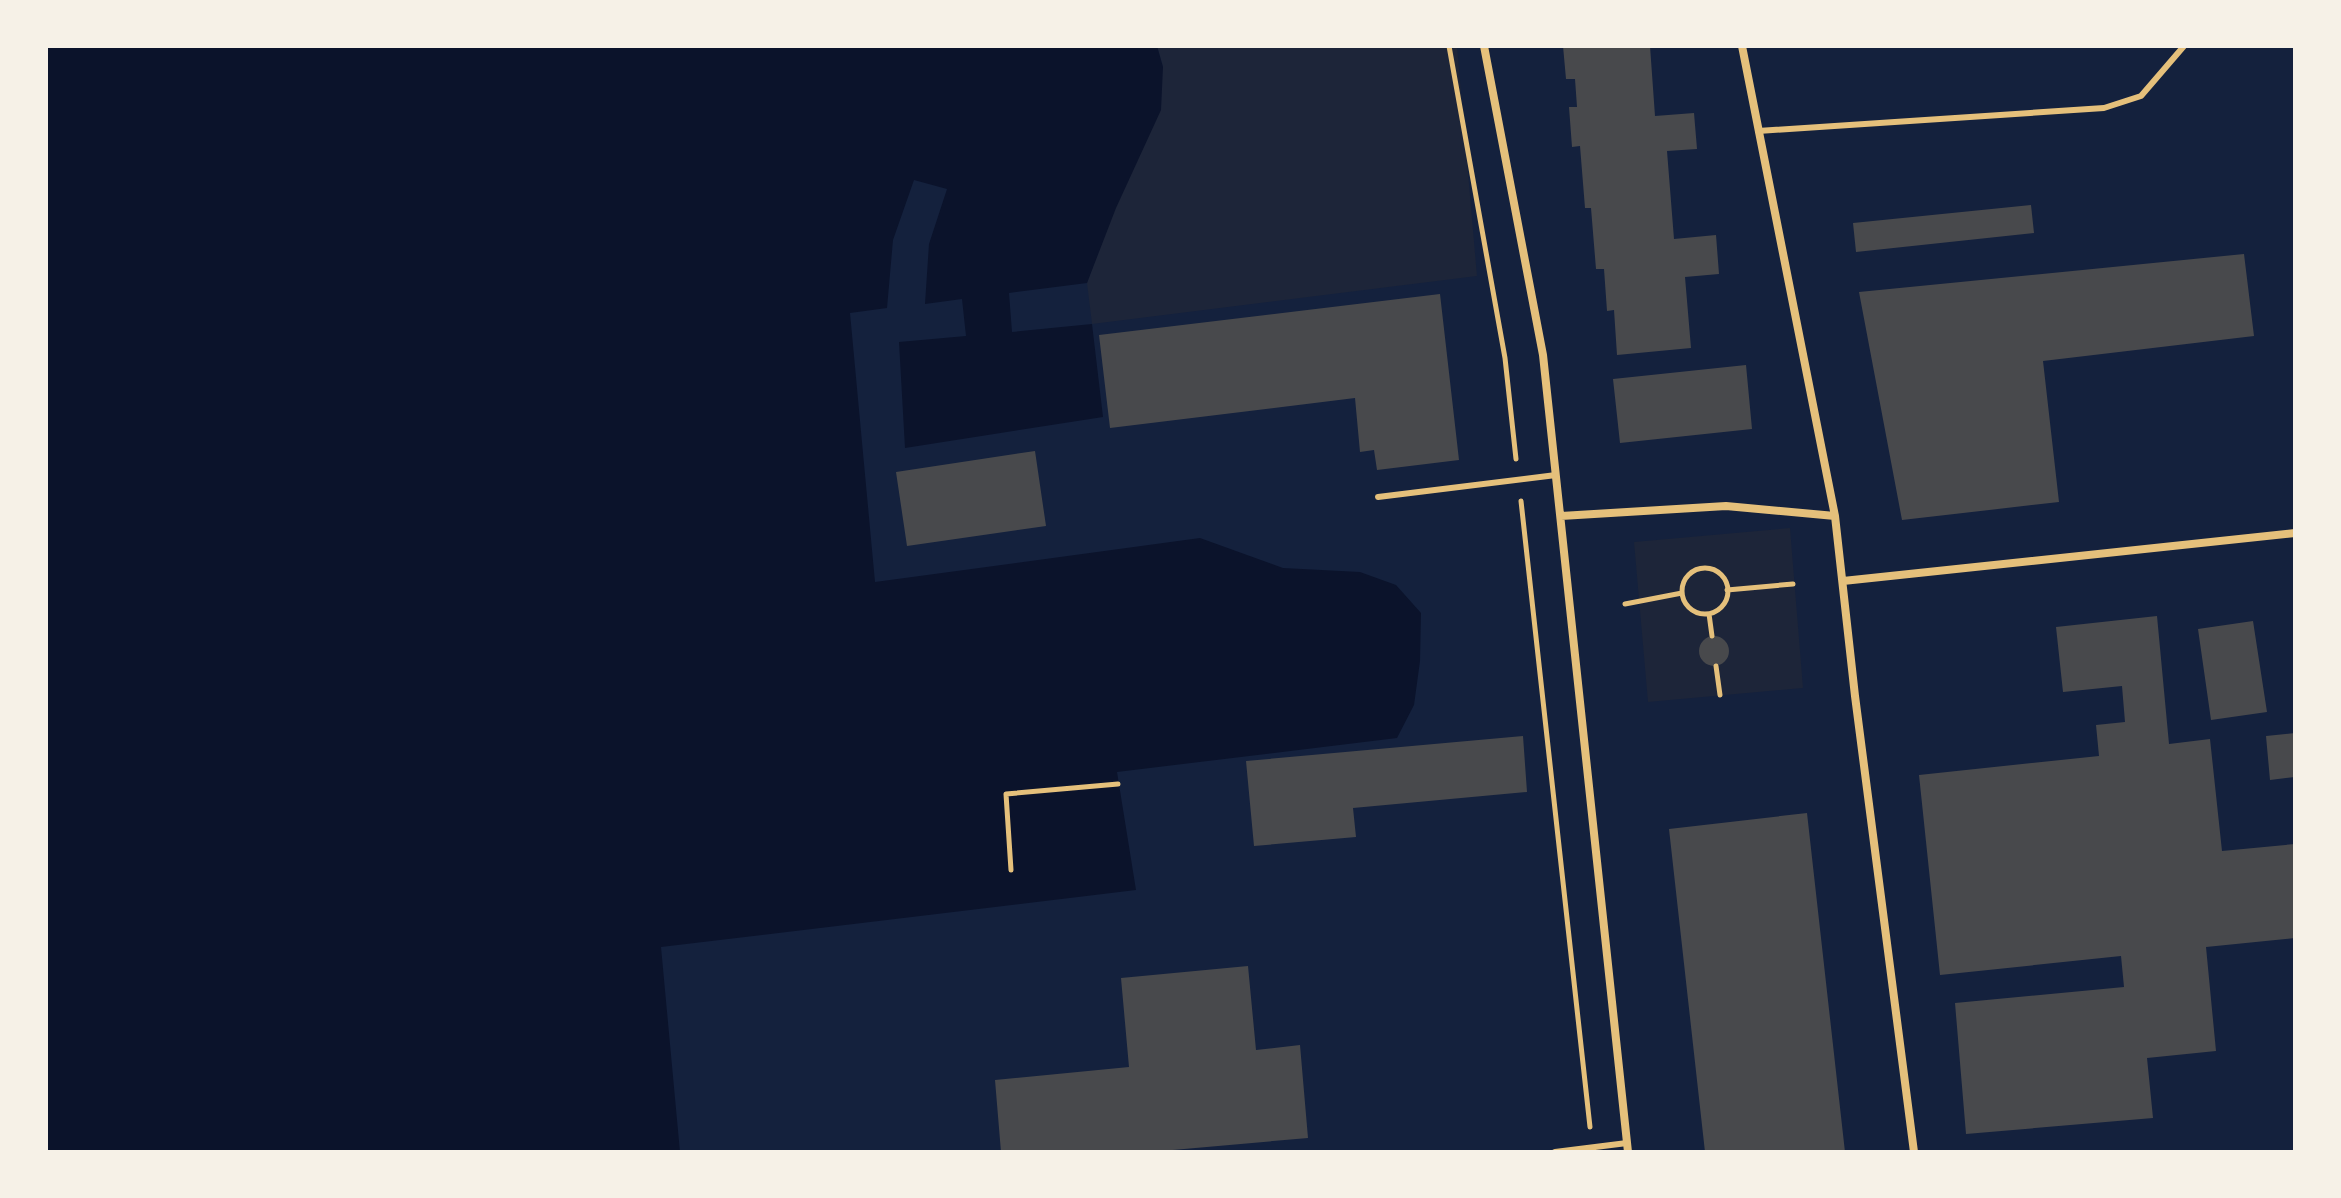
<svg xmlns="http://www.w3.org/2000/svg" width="2341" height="1198" viewBox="0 0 2341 1198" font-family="Overpass,sans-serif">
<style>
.green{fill:#1d2539}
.water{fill:#0b132b}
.building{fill:#48494c}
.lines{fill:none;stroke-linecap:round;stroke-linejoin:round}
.path{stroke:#e5c07b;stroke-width:5}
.service{stroke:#e5c07b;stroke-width:6}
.minor{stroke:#e5c07b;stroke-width:8}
</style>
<rect width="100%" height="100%" fill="#14213d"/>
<!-- green -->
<path class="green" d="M 1157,46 L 1457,46 L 1477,276 L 1092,324 L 1087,283 L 1163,67 Z
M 1790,528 L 1803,688 L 1648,702 L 1634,542 Z"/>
<!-- water -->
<path class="water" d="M 46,46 L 1157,46 L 1163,67 L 1161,110 L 1116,208 L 1087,283 L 1009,293 L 1012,332 L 1092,324 L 1103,417 L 905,448 L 899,342 L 966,336 L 962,299 L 925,304 L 929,244 L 947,189 L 914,180 L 893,240 L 887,308 L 850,313 L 875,582 L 1200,538 L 1283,568 L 1360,572 L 1396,585 L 1421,613 L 1420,661 L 1414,705 L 1397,738 L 1117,772 L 1136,890 L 661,947 L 680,1152 L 46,1152 Z"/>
<!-- building -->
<path class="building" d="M 1563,46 L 1650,46 L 1655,116 L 1694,113 L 1697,149 L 1667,151 L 1674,239 L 1716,235 L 1719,274 L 1685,277 L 1691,348 L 1617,355 L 1614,310 L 1607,311 L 1604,269 L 1596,269 L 1591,208 L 1585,208 L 1580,146 L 1572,147 L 1569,107 L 1577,107 L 1575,79 L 1566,79 Z
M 2031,205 L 2034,233 L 1856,252 L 1853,223 Z
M 2244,254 L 2254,336 L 2043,361 L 2059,502 L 1902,520 L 1859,292 Z
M 1440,294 L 1459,460 L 1377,470 L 1374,450 L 1360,452 L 1355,398 L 1110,428 L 1099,335 Z
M 1746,365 L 1752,429 L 1620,443 L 1613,379 Z
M 1035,451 L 1046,526 L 907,546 L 896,472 Z
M 2157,616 L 2169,744 L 2210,739 L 2222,851 L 2295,844 L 2295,938 L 2206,947 L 2216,1051 L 2147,1058 L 2153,1118 L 1966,1134 L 1955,1003 L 2124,987 L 2121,956 L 1940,975 L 1919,775 L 2099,756 L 2096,725 L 2125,722 L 2122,686 L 2063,692 L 2056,627 Z
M 2253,621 L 2267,712 L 2211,720 L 2198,629 Z
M1699 651a15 15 0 1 1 30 0a15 15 0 1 1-30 0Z
M 2295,733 L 2295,777 L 2270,780 L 2266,736 Z
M 1523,736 L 1527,792 L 1353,808 L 1356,837 L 1254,846 L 1246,761 Z
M 1807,813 L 1845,1152 L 1705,1152 L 1669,829 Z
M 1248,966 L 1256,1050 L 1300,1045 L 1308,1138 L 1150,1152 L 1001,1152 L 995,1080 L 1129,1067 L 1121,978 Z"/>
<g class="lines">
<!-- path -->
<path class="path" d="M 1449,46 L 1505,358 L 1516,459
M 1521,501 L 1590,1127
M1682 591a23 23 0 1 1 46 0a23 23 0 1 1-46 0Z
M 1727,590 L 1793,584
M 1625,604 L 1682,593
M 1709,614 L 1712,636
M 1716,666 L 1720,695
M 1011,870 L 1006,794 L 1118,784"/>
<!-- service -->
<path class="service" d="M 1758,131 L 2104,108 L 2141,96 L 2184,46
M 1378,497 L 1556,475
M 1555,1152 L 1627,1143"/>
<!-- minor -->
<path class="minor" d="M 1484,46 L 1543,355 L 1628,1152
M 1742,46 L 1835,516 L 1855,696 L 1914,1152
M 1561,516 L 1726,506 L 1835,516
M 1843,581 L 2295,533"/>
</g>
<!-- border -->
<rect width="2341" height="1198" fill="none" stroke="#f6f1e7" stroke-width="96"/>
</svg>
